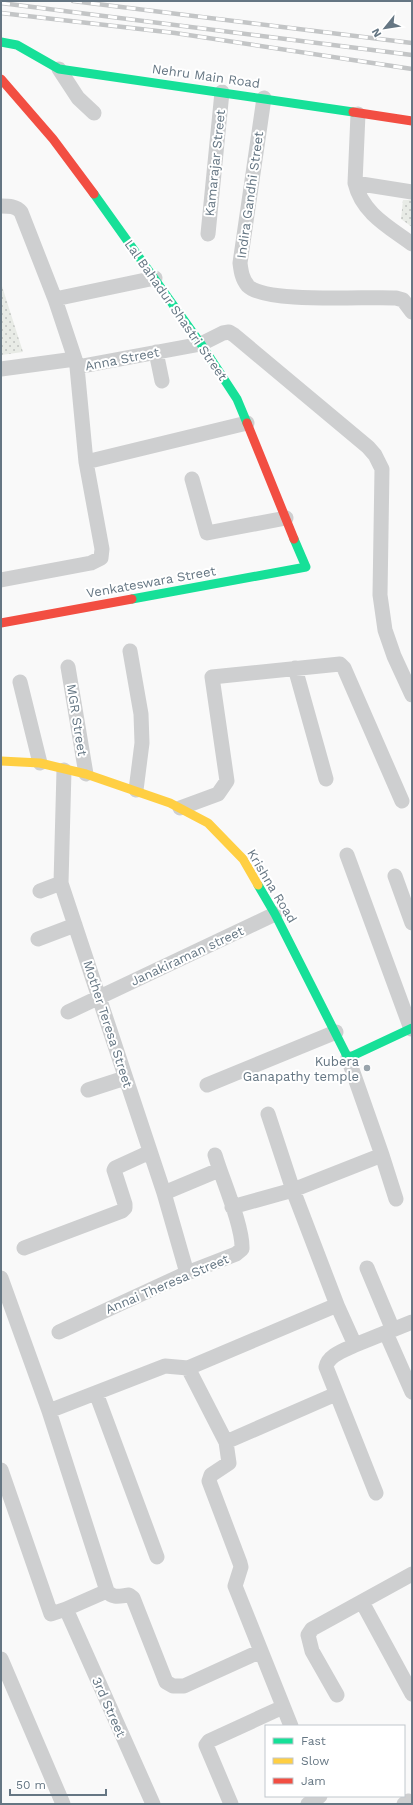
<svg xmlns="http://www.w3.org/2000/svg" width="413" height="1805" viewBox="0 0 413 1805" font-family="'Work Sans',sans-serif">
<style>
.grass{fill:url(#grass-dots)}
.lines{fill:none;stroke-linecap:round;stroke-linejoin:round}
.street{stroke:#cecfd0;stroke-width:15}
.fast{stroke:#16e098;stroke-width:9}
.slow{stroke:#ffcf43;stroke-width:9}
.jam{stroke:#f24e42;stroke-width:9}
.rail-casing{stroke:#c3c5c6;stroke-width:4.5}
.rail{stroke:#fff;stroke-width:3;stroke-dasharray:9;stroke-linecap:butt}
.poi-dot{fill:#99a4ac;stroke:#fff;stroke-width:1.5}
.labels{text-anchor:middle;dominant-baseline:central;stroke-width:4;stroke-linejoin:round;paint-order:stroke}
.street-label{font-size:13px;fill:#657683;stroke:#fff}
.poi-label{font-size:13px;fill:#657683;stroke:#fff;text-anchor:end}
</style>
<defs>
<pattern id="grass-dots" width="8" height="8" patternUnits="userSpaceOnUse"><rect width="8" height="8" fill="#e8ebe6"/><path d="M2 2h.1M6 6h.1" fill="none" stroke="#c0c3c0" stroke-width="1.8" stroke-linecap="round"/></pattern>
</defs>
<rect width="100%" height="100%" fill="#f9f9f9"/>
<!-- grass -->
<path class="grass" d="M 403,200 L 412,200 L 412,227 L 401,219 Z
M 1,283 L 23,352 L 1,355 Z"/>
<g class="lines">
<!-- street -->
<path class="street" d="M 59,69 L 78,98 L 94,113
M 264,98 L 240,263 C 241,271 242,279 248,286 C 266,304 368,296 396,298 L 403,300 L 412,312
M 358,114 L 355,183 C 362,213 389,227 412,244
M 355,183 L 412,192
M 1,206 C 9,206 16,206 21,212 L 55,299 L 75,359
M 208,234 L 222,92
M 55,299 L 155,278
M 156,352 L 162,381
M 1,369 L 75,359 L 77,367 L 201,344 L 223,333 L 229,332 L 234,335 L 368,447 L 375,455 L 382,469 L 380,595 L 385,630 L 394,656 L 412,695
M 86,462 L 247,423
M 192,479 L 207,533 L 286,518
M 1,580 L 91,563 L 101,558 L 102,549 L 86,462 L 77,367
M 130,651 L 141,714 L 142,743 L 136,790
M 68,667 L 86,774
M 295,668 L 326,779
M 20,682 L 40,763
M 64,770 L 61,883 L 164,1193 L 187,1273
M 180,808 L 218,794 L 227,781 L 212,677 L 340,664 L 344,668 L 402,801
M 347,855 L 411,1029
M 395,876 L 412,923
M 40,891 L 61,883
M 38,939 L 75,925
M 68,1012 L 275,914
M 207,1085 L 336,1032
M 88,1090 L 125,1078
M 382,1155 L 396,1199
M 164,1193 L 219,1170
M 232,1207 L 293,1190 L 268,1114
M 24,1248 L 122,1211 L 125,1208 L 125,1204 L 114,1170 L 115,1168 L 150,1152
M 367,1268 L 393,1330
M 1,1278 L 49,1411 L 107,1591 C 113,1599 120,1596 129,1595 L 133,1598 L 166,1682 L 173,1686 L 184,1686 L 261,1651
M 337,1305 L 355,1345 L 412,1322
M 59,1332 L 187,1273 L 236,1254 L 242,1249 C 243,1226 222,1179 215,1155
M 386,1333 L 412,1392
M 355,1345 C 345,1350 328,1355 326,1367 L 376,1493
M 188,1368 L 226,1442 L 229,1463 L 211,1475 L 209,1481 L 240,1563 L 241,1567 L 235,1586 L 291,1726
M 96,1393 L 157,1557
M 49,1411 L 165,1366 L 188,1368 L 337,1305 L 293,1190 L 382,1155 L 348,1058
M 226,1442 L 336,1394
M 1,1470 L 51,1614 L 66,1609 L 107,1591
M 362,1602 L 412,1694
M 66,1609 L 153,1804
M 1,1659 L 63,1804
M 337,1695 L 312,1651 L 308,1635 L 312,1629 L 412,1574
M 231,1804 L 206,1745 L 209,1741 L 283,1707
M 308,1804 L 320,1796
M 404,1804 L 408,1801 L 410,1804"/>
<!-- fast -->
<path class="fast" d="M 1,42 L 17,45 L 59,69 L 353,112
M 94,194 L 201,344 L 237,399 L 247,423
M 132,599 L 306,567 L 294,539
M 258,885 L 275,914 L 348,1058 L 412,1028"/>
<!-- slow -->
<path class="slow" d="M 1,761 L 40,763 L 86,774 L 170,803 L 208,823 L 243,859 L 258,885"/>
<!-- jam -->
<path class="jam" d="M 1,79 L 53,139 L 94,194
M 353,112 L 412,121
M 247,423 L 294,539
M 1,623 L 132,599"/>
<defs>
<path id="rail" d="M 73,1 L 412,43
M 1,3 L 412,55
M 1,13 L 175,33 L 412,69"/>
</defs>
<!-- rail casing -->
<use href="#rail" class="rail-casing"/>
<!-- rail -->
<use href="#rail" class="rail"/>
</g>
<!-- markers -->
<circle class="poi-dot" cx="367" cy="1068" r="4"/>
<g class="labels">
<!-- street labels -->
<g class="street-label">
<text transform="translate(206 76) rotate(8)">Nehru Main Road</text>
<text transform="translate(215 163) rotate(-84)">Kamarajar Street</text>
<text transform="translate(250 195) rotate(-82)">Indira Gandhi Street</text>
<text transform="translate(176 310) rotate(55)">Lal Bahadur Shastri Street</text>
<text transform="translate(122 359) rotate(-11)">Anna Street</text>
<text transform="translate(151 582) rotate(-10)">Venkateswara Street</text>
<text transform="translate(77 720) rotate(81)">MGR Street</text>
<text transform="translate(272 886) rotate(59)">Krishna Road</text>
<text transform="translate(187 956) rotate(-25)">Janakiraman street</text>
<text transform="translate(108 1024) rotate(72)">Mother Teresa Street</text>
<text transform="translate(167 1284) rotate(-23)">Annai Theresa Street</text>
<text transform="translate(109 1707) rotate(66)">3rd Street</text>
</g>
<!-- poi labels -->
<g class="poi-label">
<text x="359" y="1061">Kubera<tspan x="359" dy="15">Ganapathy temple</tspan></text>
</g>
</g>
<!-- border -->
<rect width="413" height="1805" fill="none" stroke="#657683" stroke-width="4"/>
<!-- legend -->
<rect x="265" y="1725" width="140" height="72" fill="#ffffff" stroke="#c1c8cd"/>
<rect x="273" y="1738" width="20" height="6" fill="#16e098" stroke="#c1c8cd"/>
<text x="301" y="1745" font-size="12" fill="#657683">Fast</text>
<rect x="273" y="1758" width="20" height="6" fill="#ffcf43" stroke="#c1c8cd"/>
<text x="301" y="1765" font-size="12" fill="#657683">Slow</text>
<rect x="273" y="1778" width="20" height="6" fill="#f24e42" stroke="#c1c8cd"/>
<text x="301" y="1785" font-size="12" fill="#657683">Jam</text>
<!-- north arrow -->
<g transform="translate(385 28) rotate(240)" stroke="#ffffff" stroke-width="3" paint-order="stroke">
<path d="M0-3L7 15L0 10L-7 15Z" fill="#657683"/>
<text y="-6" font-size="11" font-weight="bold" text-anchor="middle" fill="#657683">N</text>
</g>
<!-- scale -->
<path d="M10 1789v6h96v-6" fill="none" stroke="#657683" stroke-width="2"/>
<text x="16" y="1789" font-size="12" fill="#657683" stroke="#ffffff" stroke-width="3" paint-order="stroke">50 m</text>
</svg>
